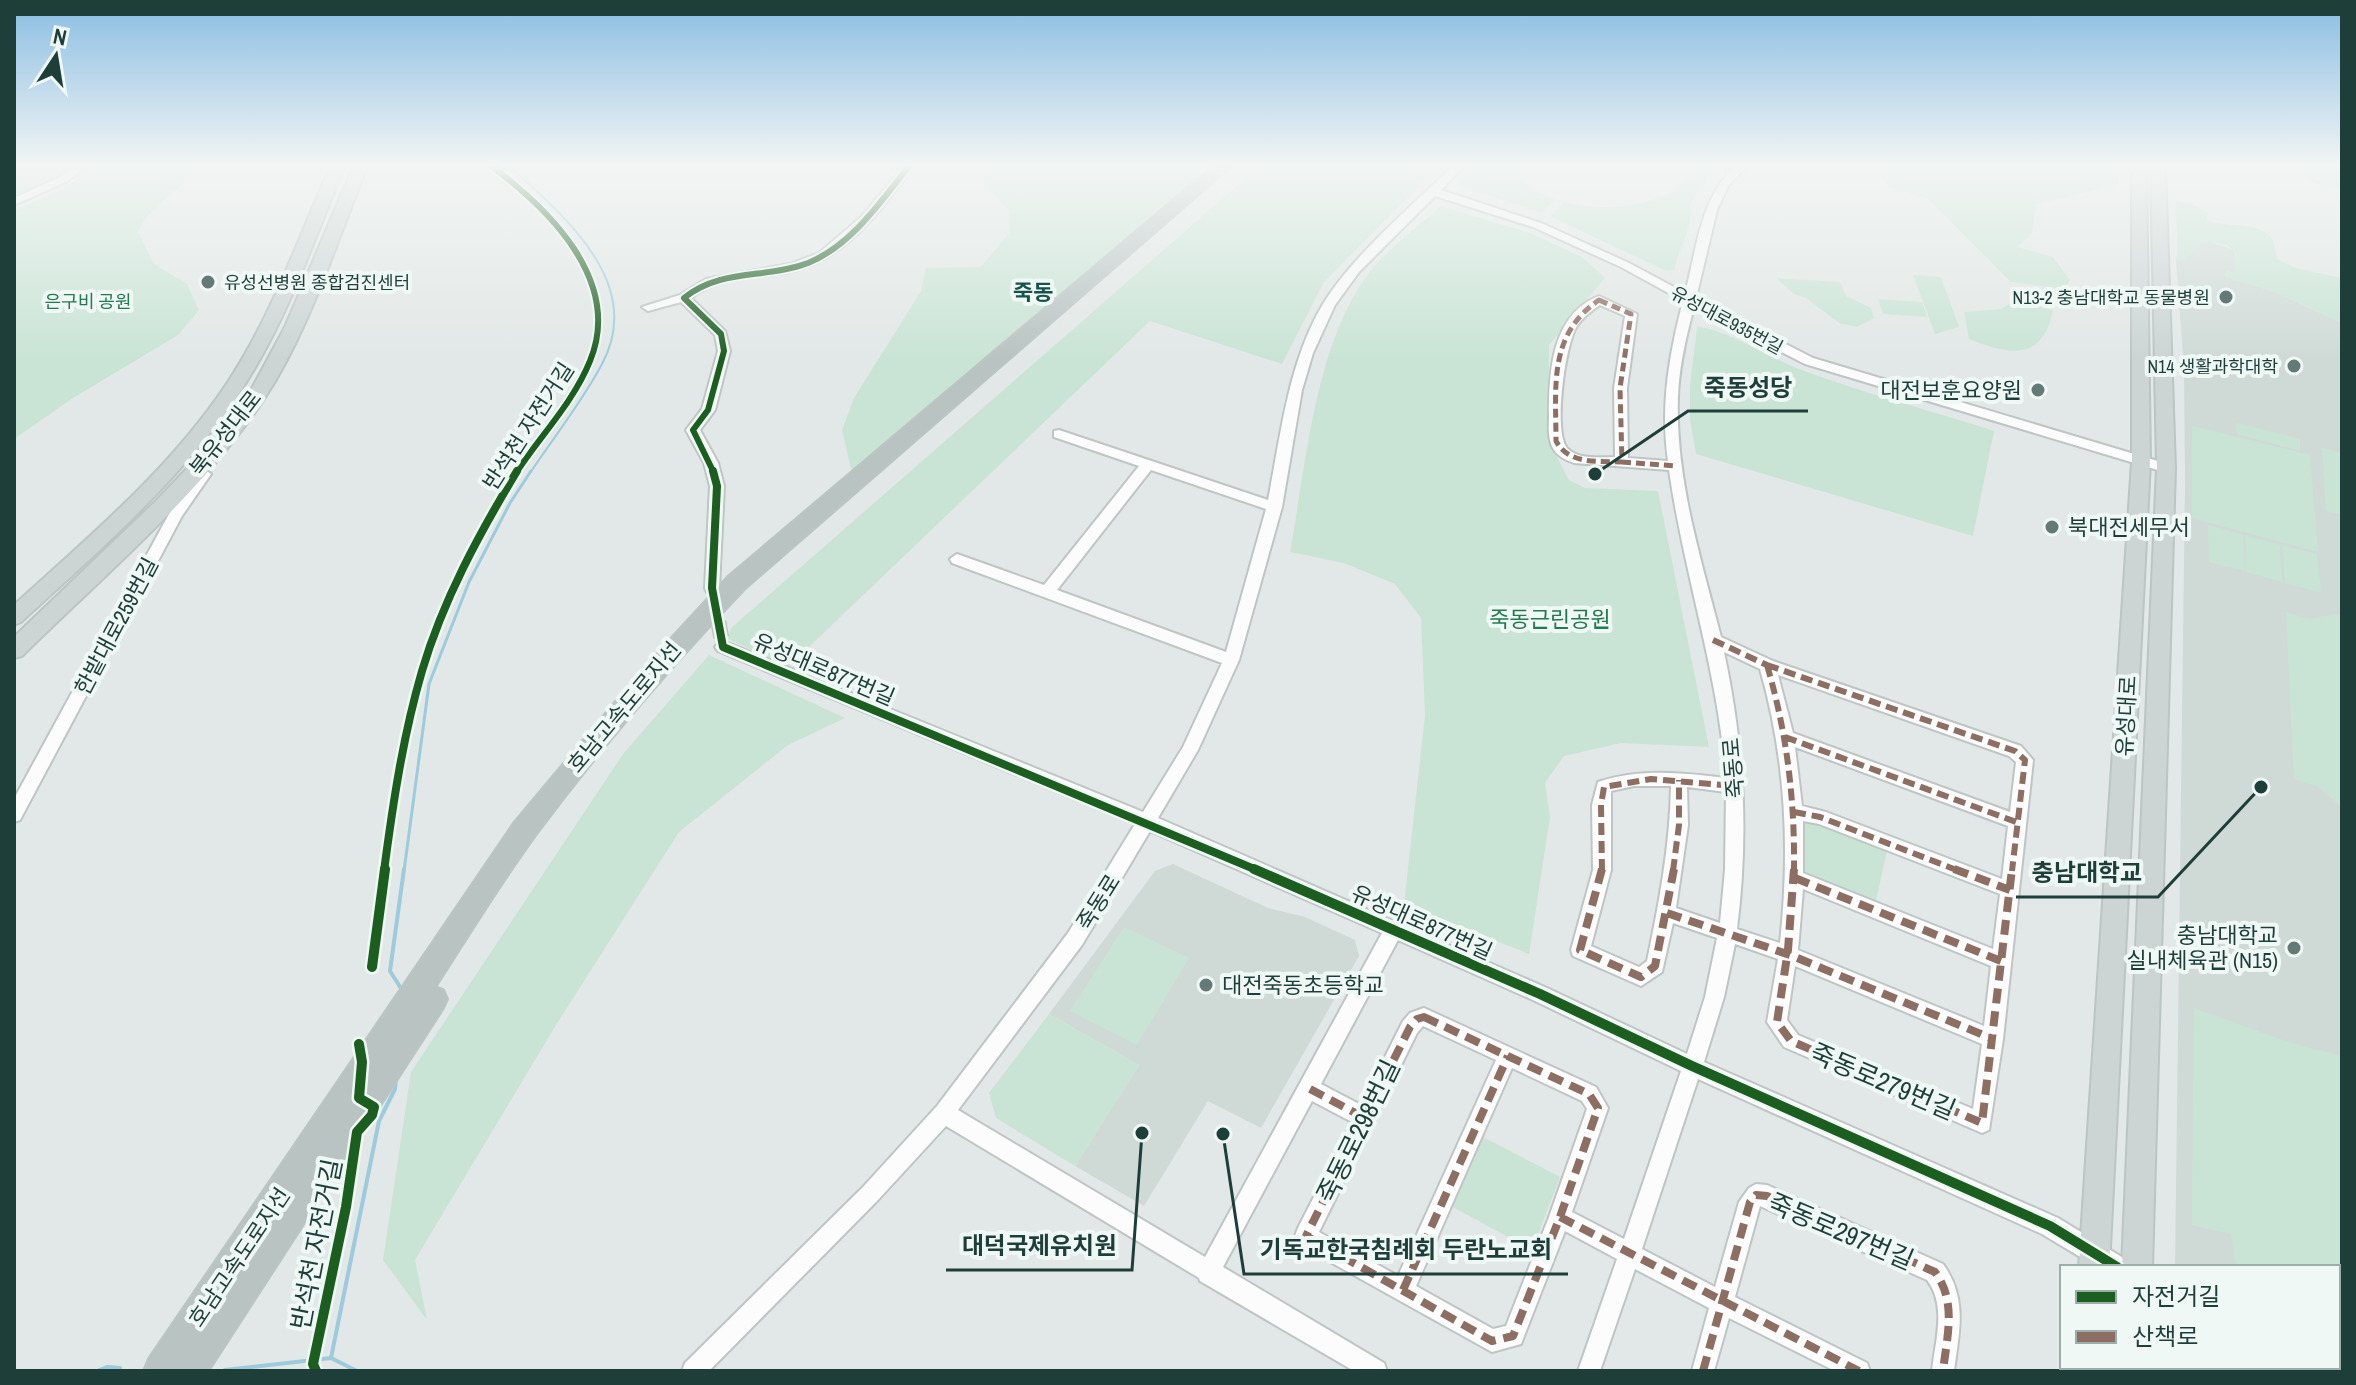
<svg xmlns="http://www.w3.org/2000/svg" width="2356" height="1385" viewBox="0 0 2356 1385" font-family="'Archivo Narrow','Noto Sans KR',sans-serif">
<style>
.built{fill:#cfdad7}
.green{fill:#c9e4d5}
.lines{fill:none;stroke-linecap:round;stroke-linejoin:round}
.stream-far2{stroke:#9dcbdc;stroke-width:2}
.stream-far1{stroke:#9dcbdc;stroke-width:3}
.stream{stroke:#9dcbdc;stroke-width:4}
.minor-tunnel{stroke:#bbc6c4;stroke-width:16;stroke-dasharray:16 8;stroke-linecap:butt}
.minor-casing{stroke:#bfc5c4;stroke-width:4}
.major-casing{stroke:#bbc5c3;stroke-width:4}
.highway-casing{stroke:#bbc5c3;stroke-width:4}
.minor{fill:#fbfcfb;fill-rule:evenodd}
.major{fill:#ccd5d4;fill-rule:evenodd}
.highway{fill:#b8c3c2;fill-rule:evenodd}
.quiet-far2{stroke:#8d6e63;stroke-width:5;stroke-dasharray:9 5;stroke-linecap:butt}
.quiet-far1{stroke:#8d6e63;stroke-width:6;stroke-dasharray:12 6;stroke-linecap:butt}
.quiet{stroke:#8d6e63;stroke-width:8;stroke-dasharray:15 8;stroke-linecap:butt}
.cycleway-far2-casing{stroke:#eff8f5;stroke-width:10}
.cycleway-far1-casing{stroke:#eff8f5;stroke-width:13}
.cycleway-casing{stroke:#eff8f5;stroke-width:15}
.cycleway-far2{stroke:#1b5e20;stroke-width:6}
.cycleway-far1{stroke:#1b5e20;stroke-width:8}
.cycleway{stroke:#1b5e20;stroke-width:10}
.poi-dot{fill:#637a76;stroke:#eff8f5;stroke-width:3}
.labels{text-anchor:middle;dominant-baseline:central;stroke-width:8;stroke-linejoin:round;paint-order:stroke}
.far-poi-label{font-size:18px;fill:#1e3e39;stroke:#eff8f5;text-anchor:end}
.far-park-label{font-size:18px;fill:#237950;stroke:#eff8f5}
.far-street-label{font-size:18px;fill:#1e3e39;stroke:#eff8f5}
.far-quarter-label{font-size:22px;font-weight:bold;fill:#17524b;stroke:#eff8f5}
.poi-label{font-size:22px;fill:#1e3e39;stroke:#eff8f5;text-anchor:end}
.street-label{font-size:22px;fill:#1e3e39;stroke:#eff8f5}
.park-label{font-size:22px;fill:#237950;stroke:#eff8f5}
.near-street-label{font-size:26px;fill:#1e3e39;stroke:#eff8f5}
.leader{fill:none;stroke:#1e3e39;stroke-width:3}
.callout-dot{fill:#1e3e39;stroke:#eff8f5;stroke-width:3}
.callout-label{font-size:24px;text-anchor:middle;font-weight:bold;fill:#1e3e39;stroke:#eff8f5;stroke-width:8;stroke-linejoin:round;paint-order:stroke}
</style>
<rect width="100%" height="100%" fill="#e2e8e7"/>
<!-- built -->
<path class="built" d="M 14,165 L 71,165 L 49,181 L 14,196 Z
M 2206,241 L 2235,250 L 2236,273 L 2226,271 L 2226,277 L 2273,291 L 2342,323 L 2342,1371 L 2176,1371 L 2176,1367 L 2338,1367 L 2338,1267 L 2175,1267 L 2185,482 L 2184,369 L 2176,260 L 2184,261 L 2197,243 Z
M 1173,864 L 1268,908 L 1305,917 L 1355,940 L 1359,956 L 1261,1128 L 1208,1101 L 1144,1206 L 1075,1166 L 1139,1065 L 1049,1014 L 1155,871 Z"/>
<!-- green -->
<path class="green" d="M 99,165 L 198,165 C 182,192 151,203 138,232 L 154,264 L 187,284 L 199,310 L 178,335 L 73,398 L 14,439 L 14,211 L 58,191 Z
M 998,165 L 1217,165 L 852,473 L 842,430 L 854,398 L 921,291 L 926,268 L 981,267 L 1009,233 L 1009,210 L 991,191 L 987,180 L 980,175 Z
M 1261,165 L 1388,165 L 1428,177 L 1324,282 L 1282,364 L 1150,321 L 788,667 L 728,639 L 731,628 Z
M 1475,165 L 1514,165 C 1520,184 1537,192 1555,199 L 1542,213 L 1462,186 L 1458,182 Z
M 1867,165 L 2119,165 L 2119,184 L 2036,204 L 2032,232 L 2018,247 L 2053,257 L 2070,280 L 2065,289 L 2011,282 L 1927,198 L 1890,187 Z
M 2279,165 L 2342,165 L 2342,191 L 2314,183 Z
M 1699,167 L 1712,170 L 1690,205 C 1693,231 1679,245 1674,270 L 1667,271 L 1551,217 L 1564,202 C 1600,211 1645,209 1677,188 C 1686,182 1689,171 1699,167 Z
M 2175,201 L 2190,203 L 2208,213 L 2207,220 C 2225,229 2259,220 2272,239 C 2275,244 2275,253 2277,259 L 2295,268 L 2342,278 L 2342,323 L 2273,291 L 2225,277 L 2225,271 L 2236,273 L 2236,252 L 2227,245 L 2202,241 L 2184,261 L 2176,260 L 2178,249 Z
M 1441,206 L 1530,233 L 1582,257 L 1605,278 L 1549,345 L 1548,440 L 1569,480 L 1585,488 L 1658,491 L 1709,747 L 1621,743 L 1564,756 L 1545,783 L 1550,817 L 1529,954 L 1404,905 L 1425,715 L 1421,618 L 1395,584 L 1344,563 L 1290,552 C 1306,465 1315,343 1369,273 C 1388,248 1418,227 1441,206 Z
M 1913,275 L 1941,277 L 1959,327 L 1935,334 Z
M 1776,278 L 1840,282 L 1846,296 L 1871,308 L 1874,318 L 1857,327 L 1839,323 L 1806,298 L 1794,294 Z
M 2018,298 L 2053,311 C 2042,362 2009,355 1969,339 L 1964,312 L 2001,309 Z
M 1878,299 L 1922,302 L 1927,317 L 1883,314 Z
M 1697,327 C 1724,328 1770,358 1799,369 C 1863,393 1929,410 1994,431 L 1973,536 L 1696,454 L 1690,420 L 1690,386 Z
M 2236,423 L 2300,439 L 2300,451 L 2237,434 Z
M 2192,426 L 2310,455 L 2318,552 L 2192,518 Z
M 2322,448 L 2342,453 L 2342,515 L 2326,511 Z
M 2208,525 L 2243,535 L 2245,571 L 2209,562 Z
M 2245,535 L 2280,545 L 2282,582 L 2246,572 Z
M 2282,545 L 2317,554 L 2321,593 L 2285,583 Z
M 2286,612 L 2309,619 L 2342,613 L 2342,807 L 2317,786 L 2294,779 Z
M 709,655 L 845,718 L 788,745 L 679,832 L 556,1025 L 415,1260 L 427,1320 L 383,1260 L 411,1072 L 623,754 Z
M 1808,820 L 1887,851 L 1875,905 L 1812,880 L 1804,871 L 1801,823 Z
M 1124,927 L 1189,958 L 1137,1045 L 1070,1011 Z
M 2194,1008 L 2291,1043 L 2342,1056 L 2342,1278 L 2338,1279 L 2338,1267 L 2236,1267 L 2231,1234 L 2192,1225 Z
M 1049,1014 L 1139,1065 L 1075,1166 L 996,1118 L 989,1093 Z
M 1479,1135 L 1560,1177 L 1532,1250 L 1449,1205 Z"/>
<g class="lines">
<!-- stream-far2 -->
<path class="stream-far2" d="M 508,165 C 563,215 646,283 602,364 C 582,402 554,437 530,473"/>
<!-- stream-far1 -->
<path class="stream-far1" d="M 404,871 L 429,684 L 469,582 L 510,503 L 531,471"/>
<!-- stream -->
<path class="stream" d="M 402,990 L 390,971 L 404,869
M 225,1370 L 331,1358
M 97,1371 L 107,1367 L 120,1368
M 357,1371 L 331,1358 L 379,1121 L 395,1089 L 396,1078"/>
<!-- minor-tunnel -->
<path class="minor-tunnel" d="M 714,598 L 723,647"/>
<defs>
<path id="minor" d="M 77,165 L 89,165 L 66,182 L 14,205 L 14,198 L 58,178 Z
M 905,165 L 915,165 C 884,206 850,255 797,270 C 761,280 722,273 691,298 L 725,331 L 730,351 L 715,410 L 700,430 L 718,463 L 724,486 L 719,588 L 712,593 L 707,592 L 705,588 L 710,486 L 704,463 L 686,430 L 702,409 L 718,351 L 715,335 L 681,302 L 648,311 L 642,307 L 680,295 L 706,279 L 790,264 L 819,253 L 860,218 Z
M 1454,165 L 1465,165 L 1441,190 L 1541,223 L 1629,263 L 1685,293 C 1697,249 1700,196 1737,165 L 1748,165 L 1728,186 L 1717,210 L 1696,298 L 1813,358 L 2171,465 L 2173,468 L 2171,471 L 2161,471 L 1805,364 L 1694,307 C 1686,337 1679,367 1678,397 C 1675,478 1701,559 1721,637 L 1773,661 L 2021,746 L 2033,760 L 2003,1039 L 1989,1130 L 1982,1133 L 1784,1047 L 1767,1022 L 1778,959 L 1735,944 L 1724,997 L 1704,1062 L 2058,1218 L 2125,1259 L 2128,1267 L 2097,1267 L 2042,1234 L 1698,1079 L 1642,1249 L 1715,1287 L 1739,1202 L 1749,1188 L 1756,1184 L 1767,1185 L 1943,1264 C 1968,1298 1959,1333 1954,1371 L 1932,1371 C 1935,1341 1947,1306 1927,1280 L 1760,1206 L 1735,1297 L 1867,1363 L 1870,1371 L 1835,1371 L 1729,1318 L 1714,1371 L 1692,1371 L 1709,1308 L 1635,1269 L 1600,1371 L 1578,1371 L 1617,1259 L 1565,1231 L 1521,1344 L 1492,1352 L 1298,1244 L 1295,1236 L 1298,1228 L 1352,1122 L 1312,1101 L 1223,1267 L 1384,1363 L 1387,1371 L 1354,1371 L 1200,1281 L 1199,1278 L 946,1126 L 877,1201 L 709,1371 L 682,1371 L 685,1363 L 863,1187 L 937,1106 L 1068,933 L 1135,824 L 718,651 L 715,647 L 718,643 L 728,643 L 1143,812 L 1183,747 L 1222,663 L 952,563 L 950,559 L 957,554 L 1044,585 L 1139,466 L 1054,437 L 1054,431 L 1059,430 L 1268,500 C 1281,434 1288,363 1323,304 C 1353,255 1412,206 1454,165 ZM 1435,196 L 1533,227 L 1621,267 L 1683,301 C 1669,355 1660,406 1668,461 L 1628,458 L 1627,388 L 1637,314 L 1599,296 C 1552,314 1549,371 1549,414 C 1549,426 1547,439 1554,450 C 1559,457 1566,460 1574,463 L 1669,470 C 1684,575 1718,671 1726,778 C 1682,773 1641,768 1598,782 L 1592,805 L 1593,870 L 1571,950 L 1573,956 L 1641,986 L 1662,972 L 1673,923 L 1717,938 L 1705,997 L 1687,1054 L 1547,988 L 1158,818 L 1198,750 L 1239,660 L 1282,507 L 1302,390 L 1313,353 L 1335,305 L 1359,272 ZM 1600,305 L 1625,316 L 1614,388 L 1615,457 C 1600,457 1578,460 1567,448 C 1553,432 1565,344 1577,326 C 1583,317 1591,311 1600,305 ZM 1151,470 L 1266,509 L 1226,652 L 1057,590 ZM 1724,652 L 1760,669 C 1786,760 1790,849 1780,943 L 1737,929 C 1749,833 1744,746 1724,652 ZM 1778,675 L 2009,756 L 2016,762 L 2010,812 L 1793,733 ZM 1795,747 L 2008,826 L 2002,879 L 1826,812 L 1802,806 ZM 1634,786 L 1671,786 C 1670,846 1659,903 1647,961 L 1639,967 L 1591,946 L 1611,870 L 1611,791 ZM 1687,787 L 1726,792 L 1725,870 L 1720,923 L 1676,908 L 1688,825 ZM 1803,821 L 1819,824 L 2000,894 L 1993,949 L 1803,873 ZM 1150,831 L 1382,933 L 1205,1257 L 958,1110 L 1082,945 ZM 1803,889 L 1991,966 L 1984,1026 L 1798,950 ZM 1398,940 L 1533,1000 L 1681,1071 L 1624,1239 L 1572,1212 L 1608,1108 L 1596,1087 L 1424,1008 L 1410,1013 L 1403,1021 L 1361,1105 L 1321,1084 ZM 1795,966 L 1982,1044 L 1973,1109 L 1798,1035 L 1787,1020 ZM 1423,1026 L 1496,1060 L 1398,1276 L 1319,1232 L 1417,1033 ZM 1512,1068 L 1582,1101 L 1587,1109 L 1549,1217 L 1506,1326 L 1493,1329 L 1416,1286 Z
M 204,469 L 211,474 L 182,516 L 20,820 L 14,822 L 14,799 L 169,514 L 199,471 Z
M 2338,1322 L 2342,1323 L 2342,1349 L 2338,1348 Z"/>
<path id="major" d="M 331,165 L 345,165 C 317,232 293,303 256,366 C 197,467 106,544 21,622 L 14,625 L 14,605 C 89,537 169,470 226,385 C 271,318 298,239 331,165 Z
M 354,165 L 368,165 C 336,242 310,329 264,399 C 199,496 105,574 22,656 L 14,658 L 14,637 L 156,501 L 216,438 L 249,394 L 285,327 Z
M 2132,165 L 2146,165 L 2150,462 L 2109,1267 L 2079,1267 L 2132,462 Z
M 2151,165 L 2165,165 L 2175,468 L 2152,1267 L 2122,1267 L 2157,468 Z
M 2073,1367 L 2105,1367 L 2104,1371 L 2072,1371 Z
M 2118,1367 L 2150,1367 L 2149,1371 L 2117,1371 Z"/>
<path id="highway" d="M 1215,165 L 1232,165 L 744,589 C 670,667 600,748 536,834 C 500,883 468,936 435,987 L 443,990 L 447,999 L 443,1008 L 208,1371 L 144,1371 L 149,1359 L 515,822 L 645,667 L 728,577 Z"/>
</defs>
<!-- minor casing -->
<use href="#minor" class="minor-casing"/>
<!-- major casing -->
<use href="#major" class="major-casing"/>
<!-- highway casing -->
<use href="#highway" class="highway-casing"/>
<!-- minor -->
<use href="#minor" class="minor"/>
<!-- major -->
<use href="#major" class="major"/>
<!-- highway -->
<use href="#highway" class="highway"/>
<!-- quiet-far2 -->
<path class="quiet-far2" d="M 1599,300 L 1631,314 L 1620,388 L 1622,462 C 1598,461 1569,465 1556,441 C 1556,386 1548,335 1599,300 Z
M 1622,462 L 1676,466"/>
<!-- quiet-far1 -->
<path class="quiet-far1" d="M 1713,640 L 1767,665
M 1767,665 L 2015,751 L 2025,760 L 2012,871
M 1767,665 C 1787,733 1795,800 1794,871
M 1785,737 L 2019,823
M 1794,812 L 1820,817 L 1959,871
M 1602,871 L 1601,805 L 1604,787 L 1651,779 L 1736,786
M 1673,871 L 1679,825 L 1679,780"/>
<!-- quiet -->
<path class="quiet" d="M 1602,869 L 1580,950 L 1641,977 L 1655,966 L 1674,869
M 1794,869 L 1788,950 L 1777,1022 L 1791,1041 L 1982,1123 L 2012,869
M 1954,869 L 2010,890
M 1795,878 L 2001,961
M 1667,913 L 1790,955 L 1993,1039
M 1424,1017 L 1589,1094 L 1598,1108 L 1560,1217 L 1513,1336 L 1492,1341 L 1306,1236 L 1410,1027 L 1417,1019 Z
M 1310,1089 L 1365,1118
M 1560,1217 L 1859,1371
M 1403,1290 L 1508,1056
M 1703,1371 L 1750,1202 L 1756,1195 L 1767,1196 L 1935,1272 C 1957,1302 1947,1336 1943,1371"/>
<defs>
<path id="cycleway-far2" d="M 490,165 C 549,209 623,281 590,361 C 573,403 540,436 516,473
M 714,473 L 693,430 L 708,410 L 724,351 L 721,334 L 684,298 C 721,268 766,279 808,263 C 852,245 881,201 910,165"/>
<path id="cycleway-far1" d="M 713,471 L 717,486 L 712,588 L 723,647 L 1259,871
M 384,871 C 393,803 403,736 422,671 C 443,600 479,534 517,471"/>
<path id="cycleway" d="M 1254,869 L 1540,994 L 1692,1066 L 2050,1226 L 2117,1267
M 372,967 L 385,869
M 316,1371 L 313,1364 L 346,1207 L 357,1132 L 372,1115 L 374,1107 L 359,1098 L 362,1062 L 359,1044"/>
</defs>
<!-- cycleway-far2 casing -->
<use href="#cycleway-far2" class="cycleway-far2-casing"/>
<!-- cycleway-far1 casing -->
<use href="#cycleway-far1" class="cycleway-far1-casing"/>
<!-- cycleway casing -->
<use href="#cycleway" class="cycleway-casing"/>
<!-- cycleway-far2 -->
<use href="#cycleway-far2" class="cycleway-far2"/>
<!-- cycleway-far1 -->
<use href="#cycleway-far1" class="cycleway-far1"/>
<!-- cycleway -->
<use href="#cycleway" class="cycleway"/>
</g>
<!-- sky -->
<linearGradient id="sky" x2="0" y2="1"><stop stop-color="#8abde3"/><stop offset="0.46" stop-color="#f2f5f4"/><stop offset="1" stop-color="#f2f5f4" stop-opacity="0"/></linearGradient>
<rect width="2356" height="359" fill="url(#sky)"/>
<!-- markers -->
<g class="poi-dot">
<circle cx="208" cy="282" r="8"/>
<circle cx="2226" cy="297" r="8"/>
<circle cx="2294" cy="366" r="8"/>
<circle cx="2038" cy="390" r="8"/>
<circle cx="2052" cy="527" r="8"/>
<circle cx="2294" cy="948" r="8"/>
<circle cx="1206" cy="985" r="8"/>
</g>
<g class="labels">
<!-- far-poi labels -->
<g class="far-poi-label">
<text x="224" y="282" text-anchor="start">유성선병원 종합검진센터</text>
<text x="2210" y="297">N13-2 충남대학교 동물병원</text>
<text x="2278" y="366">N14 생활과학대학</text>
</g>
<!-- far-park labels -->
<g class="far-park-label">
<text x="88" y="301">은구비 공원</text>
</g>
<!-- far-street labels -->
<g class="far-street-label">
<text transform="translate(1727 320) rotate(28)">유성대로935번길</text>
</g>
<!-- far-quarter labels -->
<g class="far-quarter-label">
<text x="1033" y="292">죽동</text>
</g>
<!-- poi labels -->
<g class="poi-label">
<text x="2022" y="390">대전보훈요양원</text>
<text x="2068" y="527" text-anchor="start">북대전세무서</text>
<text x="2278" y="935">충남대학교<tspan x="2278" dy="25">실내체육관 (N15)</tspan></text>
<text x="1222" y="985" text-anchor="start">대전죽동초등학교</text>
</g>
<!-- street labels -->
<g class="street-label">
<text transform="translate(528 426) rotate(-57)">반석천 자전거길</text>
<text transform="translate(225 433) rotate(-52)">북유성대로</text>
<text transform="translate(116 626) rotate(-62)">한밭대로259번길</text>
<text transform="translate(824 669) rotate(23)">유성대로877번길</text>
<text transform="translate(624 707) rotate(-50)">호남고속도로지선</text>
<text transform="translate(2126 716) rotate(-87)">유성대로</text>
<text transform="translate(1733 768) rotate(-95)">죽동로</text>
<text transform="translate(1098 902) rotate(-58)">죽동로</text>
<text transform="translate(1422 922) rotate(24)">유성대로877번길</text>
<text transform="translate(239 1257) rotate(-56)">호남고속도로지선</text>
</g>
<!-- park labels -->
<g class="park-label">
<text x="1550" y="619">죽동근린공원</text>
</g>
<!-- near-street labels -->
<g class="near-street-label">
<text transform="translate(1883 1081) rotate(23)">죽동로279번길</text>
<text transform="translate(1358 1131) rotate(-64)">죽동로298번길</text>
<text transform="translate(1841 1231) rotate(23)">죽동로297번길</text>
<text transform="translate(316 1244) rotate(-79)">반석천 자전거길</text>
</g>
</g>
<!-- callouts -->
<path class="leader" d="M1595 474L1688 411H1808M2261 787L2158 897H2016M1142 1133L1132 1270H946M1223 1134L1244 1274H1568"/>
<g class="callout-dot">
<circle cx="1595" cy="474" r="8"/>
<circle cx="2261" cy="787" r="8"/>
<circle cx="1142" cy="1133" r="8"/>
<circle cx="1223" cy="1134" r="8"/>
</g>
<g class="callout-label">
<text x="1748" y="396">죽동성당</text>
<text x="2087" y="881">충남대학교</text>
<text x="1039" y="1254">대덕국제유치원</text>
<text x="1406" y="1258">기독교한국침례회 두란노교회</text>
</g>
<!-- border -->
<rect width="2356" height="1385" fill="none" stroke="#1e3e39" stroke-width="32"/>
<!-- legend -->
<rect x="2060" y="1265" width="280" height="104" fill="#eff8f5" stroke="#9baeaa" stroke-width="2"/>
<rect x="2076" y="1291" width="40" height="12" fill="#1b5e20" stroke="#9baeaa" stroke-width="2"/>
<text x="2132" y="1305" font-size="24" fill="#1e3e39">자전거길</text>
<rect x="2076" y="1331" width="40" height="12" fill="#8d6e63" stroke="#9baeaa" stroke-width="2"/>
<text x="2132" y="1345" font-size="24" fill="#1e3e39">산책로</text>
<!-- north arrow -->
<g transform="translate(56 56) rotate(12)" stroke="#eff8f5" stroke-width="6" paint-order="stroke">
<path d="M0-6L14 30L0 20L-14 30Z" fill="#1e3e39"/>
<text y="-12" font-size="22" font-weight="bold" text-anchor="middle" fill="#1e3e39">N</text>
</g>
</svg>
